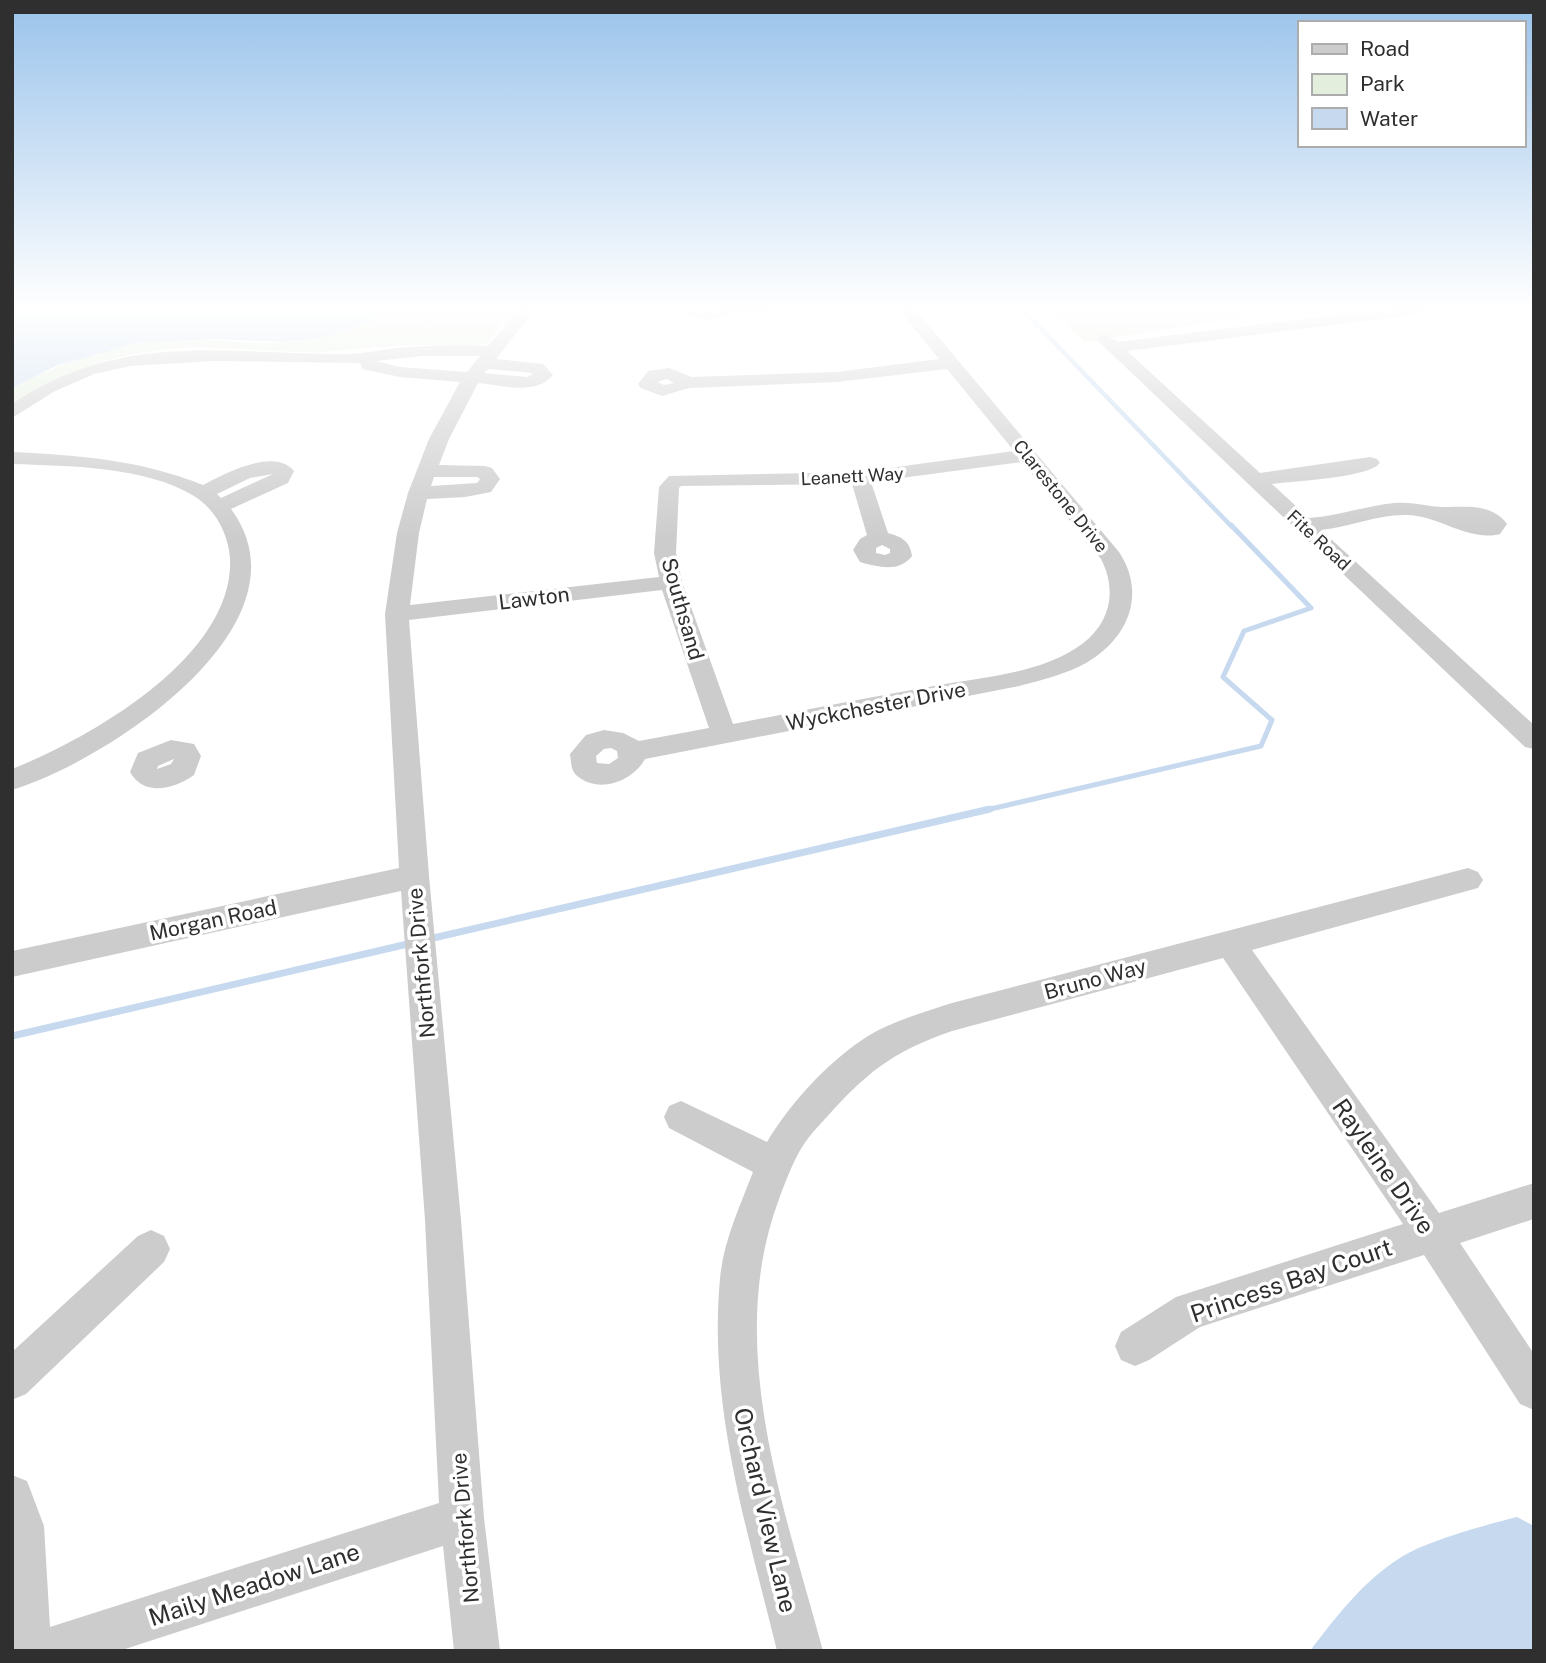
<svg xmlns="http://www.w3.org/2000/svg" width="1546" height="1663" viewBox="0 0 1546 1663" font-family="'Public Sans',sans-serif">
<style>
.green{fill:#e3eedc}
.water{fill:#c6d9ef}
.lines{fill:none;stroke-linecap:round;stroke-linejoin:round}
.stream-far2{stroke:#c6d9ef;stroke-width:4.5}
.stream-far1{stroke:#c6d9ef;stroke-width:5}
.stream{stroke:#c6d9ef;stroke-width:7}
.path{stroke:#ccc;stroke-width:2.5;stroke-dasharray:2.5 2.5;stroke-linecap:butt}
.minor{fill:#ccc;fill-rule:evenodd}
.labels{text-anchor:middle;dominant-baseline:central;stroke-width:7;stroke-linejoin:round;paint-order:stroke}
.far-street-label{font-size:18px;fill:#2f2f2f;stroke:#fff}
.street-label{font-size:21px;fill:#2f2f2f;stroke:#fff}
.near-street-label{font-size:24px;fill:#2f2f2f;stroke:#fff}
</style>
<rect width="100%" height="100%" fill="#fff"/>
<!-- green -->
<path class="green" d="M 394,308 L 516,308 L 487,344 C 463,348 436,344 412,345 C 378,346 344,351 310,352 C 268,352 225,346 182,348 C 122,351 59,371 12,407 L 12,388 C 61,363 110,345 165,340 C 195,337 225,342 256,343 C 288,344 321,339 351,329 C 365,325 383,318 394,308 Z
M 1049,308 L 1305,308 L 1084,342 Z"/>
<!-- water -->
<path class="water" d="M 12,308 L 394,308 L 362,326 L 320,338 L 285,342 L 214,339 L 136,343 L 56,366 L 12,388 Z
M 1517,1517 L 1534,1526 L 1534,1651 L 1310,1651 C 1336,1617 1363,1581 1400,1558 C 1423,1542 1489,1524 1517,1517 Z"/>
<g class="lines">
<!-- stream-far2 -->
<path class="stream-far2" d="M 1021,308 L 1232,527"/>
<!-- stream-far1 -->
<path class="stream-far1" d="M 982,811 L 1261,746 L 1272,720 L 1223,677 L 1244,631 L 1311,608 L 1231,525"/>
<!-- stream -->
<path class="stream" d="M 429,939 L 990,809
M 12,1036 L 412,943"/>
<!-- path -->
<path class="path" d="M 424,308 L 429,322 L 442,326 L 490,330"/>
<!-- minor -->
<path class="minor" d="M 520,308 L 536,308 L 496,359 L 543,364 L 553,375 C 536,396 501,385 478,383 L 449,439 L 439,465 L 485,466 L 492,468 L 500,479 L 491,492 L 465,497 L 427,499 L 419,533 L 410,605 L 659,577 L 654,553 L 659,487 L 669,476 L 860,472 L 1014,451 L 947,369 L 837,382 L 689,388 L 662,396 L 641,388 L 638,384 L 648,371 L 669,368 L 692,377 L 837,372 L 939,359 L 898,308 L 914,308 L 1119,552 C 1147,594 1128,639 1086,663 C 1066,674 1042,680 1019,686 L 645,759 C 633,781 598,795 576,775 C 571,770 571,761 570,754 L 586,735 L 604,730 L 623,733 L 639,741 L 709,728 L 662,590 L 409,620 L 429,876 L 461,1220 L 484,1518 L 500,1651 L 454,1651 L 443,1546 L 119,1651 L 12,1651 L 12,1475 L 27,1481 L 44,1526 L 50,1627 L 439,1503 L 425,1220 L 401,891 L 12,977 L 12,951 L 399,868 L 385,614 L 397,533 L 408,493 L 429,439 L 460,382 L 400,377 L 362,369 L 360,363 L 215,361 L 130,366 L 94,374 L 55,391 L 12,418 L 12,404 C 121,331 222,354 344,354 C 362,354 380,350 397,348 C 428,345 458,345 488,346 ZM 422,356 L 480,356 L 467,372 L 400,367 L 376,361 ZM 488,369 L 532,373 L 533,374 L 527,377 L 484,373 ZM 667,379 L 674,383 L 664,385 L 657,382 ZM 1022,462 L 1101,559 C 1117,590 1111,622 1082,644 C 1041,674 982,677 934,686 C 867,698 800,711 733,724 L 682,582 L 676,553 L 679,488 L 681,486 L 852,484 L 867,535 L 860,539 L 853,550 L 860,562 C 878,567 899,573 912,556 C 910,541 902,537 888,533 L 871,482 ZM 434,477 L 477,477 L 480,479 L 477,483 L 431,486 ZM 882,545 L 890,549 L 890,553 L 885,555 L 876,553 L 876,548 ZM 611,748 L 617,751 L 618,758 L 609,764 L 597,763 L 596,756 L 604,749 Z
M 684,308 L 711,310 L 716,308 L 777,308 L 769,313 L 729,314 L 711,320 L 689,315 Z
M 1392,308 L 1436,308 L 1428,313 L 1127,351 L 1260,473 L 1370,457 L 1377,459 L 1380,463 C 1368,478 1293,481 1272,484 L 1309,518 C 1338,516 1365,506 1394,503 C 1407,502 1418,504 1431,506 C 1456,510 1489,499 1507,524 L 1500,534 C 1468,542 1438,515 1407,515 C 1378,514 1350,527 1321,530 L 1534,725 L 1534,749 L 1525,747 L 1096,339 L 1104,334 L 1118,342 Z
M 12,452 C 78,455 141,460 203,485 C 224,474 274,447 294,471 L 288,483 L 231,509 C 317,625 105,762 12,790 L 12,769 C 90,738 235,656 230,558 C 228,533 215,509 194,496 C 145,466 68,466 12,464 ZM 273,474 L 221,498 L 217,494 L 250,478 Z
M 171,740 L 194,744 L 201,756 L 194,775 C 174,789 144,797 130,772 L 138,753 ZM 174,759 L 171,764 L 157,769 L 158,766 Z
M 1468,868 L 1478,872 L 1483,880 L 1478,888 L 1252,950 L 1439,1213 L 1534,1183 L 1534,1219 L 1460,1243 L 1534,1354 L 1534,1410 L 1520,1404 L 1424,1255 L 1200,1327 L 1149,1360 L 1135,1366 L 1121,1360 L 1115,1346 L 1121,1332 L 1176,1297 L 1403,1224 L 1223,958 L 952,1031 C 898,1050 873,1067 834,1109 C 826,1118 817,1127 809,1137 C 795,1155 787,1178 779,1199 C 724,1346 784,1506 823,1651 L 777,1651 C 747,1528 708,1406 720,1279 C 723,1242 740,1206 753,1172 L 669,1128 L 664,1117 L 669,1106 L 681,1101 L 767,1142 C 790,1104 825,1065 862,1040 C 888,1022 922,1013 952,1003 Z
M 151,1230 L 164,1236 L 170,1249 L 164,1262 L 26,1394 L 12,1400 L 12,1352 L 138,1236 Z"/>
</g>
<!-- sky -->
<linearGradient id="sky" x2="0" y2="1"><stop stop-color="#9ac3eb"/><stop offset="0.57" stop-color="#fff"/><stop offset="1" stop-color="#fff" stop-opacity="0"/></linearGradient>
<rect width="1546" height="540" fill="url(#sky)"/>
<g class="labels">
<!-- far-street labels -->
<g class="far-street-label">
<text transform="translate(852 476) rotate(-3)">Leanett Way</text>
<text transform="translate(1061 496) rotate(51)">Clarestone Drive</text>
<text transform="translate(1319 540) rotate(43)">Fite Road</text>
</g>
<!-- street labels -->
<g class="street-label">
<text transform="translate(534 598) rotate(-7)">Lawton</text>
<text transform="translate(683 609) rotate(74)">Southsand</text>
<text transform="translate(876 706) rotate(-11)">Wyckchester Drive</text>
<text transform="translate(213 920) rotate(-12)">Morgan Road</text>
<text transform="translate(421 963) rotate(-95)">Northfork Drive</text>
<text transform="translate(1095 979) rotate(-15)">Bruno Way</text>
<text transform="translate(465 1528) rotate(-95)">Northfork Drive</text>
</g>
<!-- near-street labels -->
<g class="near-street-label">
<text transform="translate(1384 1166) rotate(55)">Rayleine Drive</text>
<text transform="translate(1291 1280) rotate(-19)">Princess Bay Court</text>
<text transform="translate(766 1510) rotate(77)">Orchard View Lane</text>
<text transform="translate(254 1584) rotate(-18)">Maily Meadow Lane</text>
</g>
</g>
<!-- border -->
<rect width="1546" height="1663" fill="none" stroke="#2f2f2f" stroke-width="28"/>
<!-- legend -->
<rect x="1298" y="21" width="228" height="126" fill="#ffffff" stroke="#acacac" stroke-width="2"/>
<rect x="1312" y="44" width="35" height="10" fill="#cccccc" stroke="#acacac" stroke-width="2"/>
<text x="1360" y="56" font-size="21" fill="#2f2f2f">Road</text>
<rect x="1312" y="74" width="35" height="21" fill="#e3eedc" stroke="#acacac" stroke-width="2"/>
<text x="1360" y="91" font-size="21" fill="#2f2f2f">Park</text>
<rect x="1312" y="108" width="35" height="21" fill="#c6d9ef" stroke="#acacac" stroke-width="2"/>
<text x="1360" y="126" font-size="21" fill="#2f2f2f">Water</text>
</svg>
